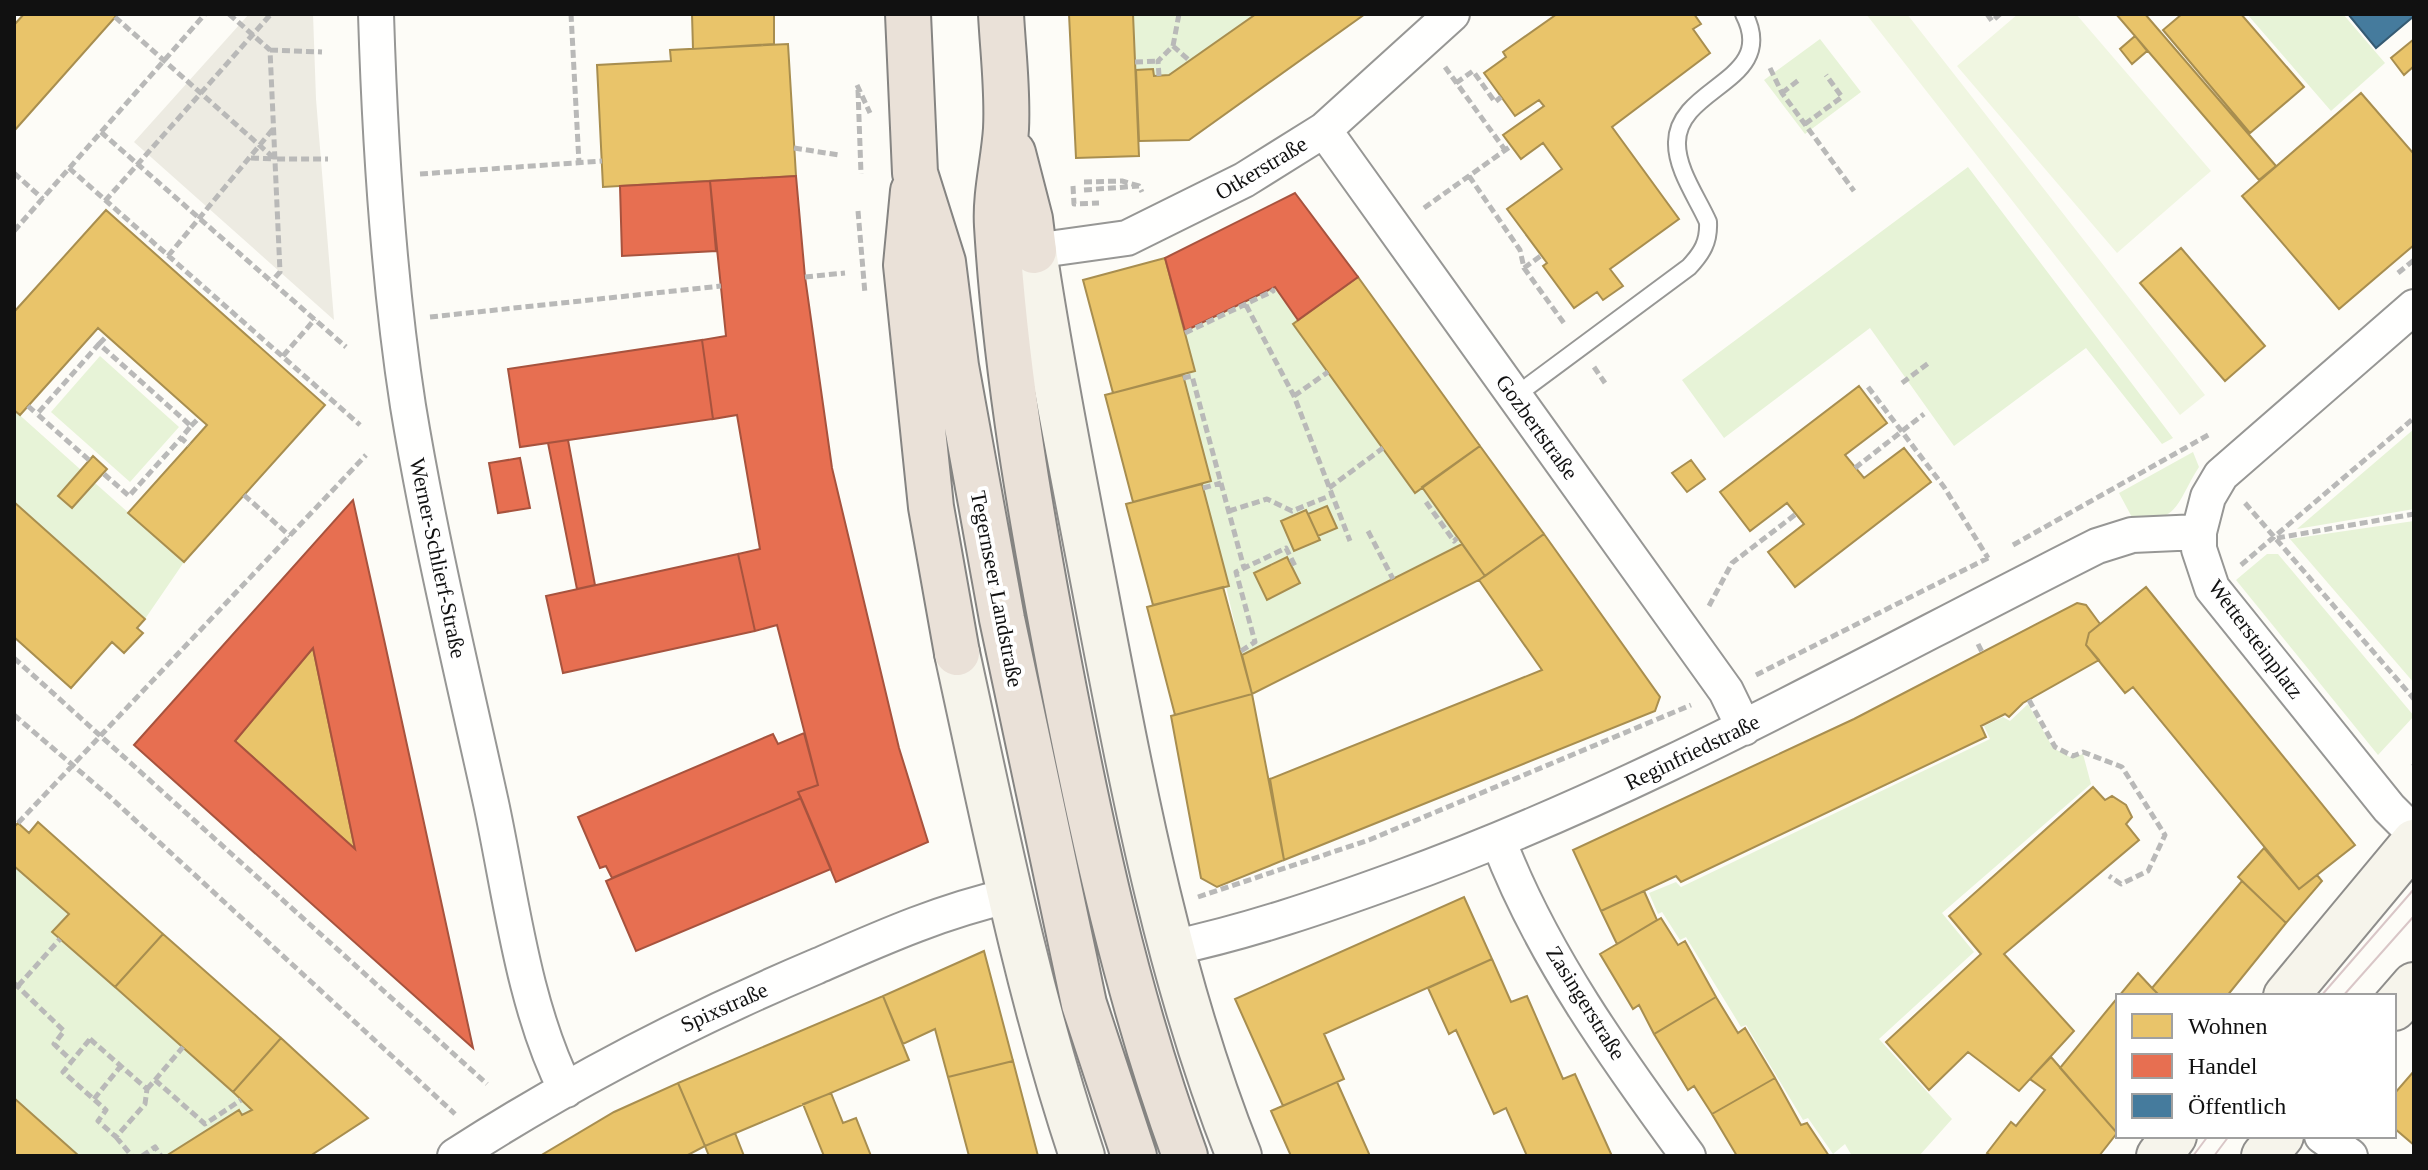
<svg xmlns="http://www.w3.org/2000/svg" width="2428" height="1170" viewBox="0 0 2428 1170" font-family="Georgia,serif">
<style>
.green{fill:#e7f3d7}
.pitch{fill:#f0f6e1}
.plaza{fill:#edebe2}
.homes{fill:#e9c46a;stroke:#a88e4f;stroke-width:2}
.shops{fill:#e76f51;stroke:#a7533e;stroke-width:2;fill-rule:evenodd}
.public{fill:#457b9d;stroke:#355b73;stroke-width:2}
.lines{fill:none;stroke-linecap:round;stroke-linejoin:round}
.lane-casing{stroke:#979795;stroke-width:20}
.street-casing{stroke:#979795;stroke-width:38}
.secondary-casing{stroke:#8e8d8b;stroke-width:48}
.highway-casing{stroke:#858482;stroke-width:48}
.path{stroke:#b9b9b8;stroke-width:5;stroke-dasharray:8 4;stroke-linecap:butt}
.lane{stroke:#fffffe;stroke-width:16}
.street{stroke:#fffffe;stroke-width:34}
.secondary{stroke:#f6f4eb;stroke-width:44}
.highway{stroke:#eae1d8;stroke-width:44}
.tram{stroke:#d9c6c7;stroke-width:2}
.labels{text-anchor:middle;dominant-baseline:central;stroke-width:8;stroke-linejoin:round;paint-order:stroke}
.street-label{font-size:22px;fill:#111;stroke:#fff}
</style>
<rect width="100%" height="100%" fill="#fdfcf7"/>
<!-- green -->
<path class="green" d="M 1133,14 L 1256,14 L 1169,75 L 1154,76 L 1153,69 L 1136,70 Z
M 2247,14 L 2343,14 L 2385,63 L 2331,111 Z
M 1820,39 L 1861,92 L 1805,134 L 1764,80 Z
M 1968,167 L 2173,438 L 2162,444 L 2086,348 L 1954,446 L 1870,328 L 1724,438 L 1682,380 Z
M 1275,287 L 1298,320 L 1293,324 L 1383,448 L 1422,487 L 1462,544 L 1242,655 L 1203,488 L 1202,484 L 1211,481 L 1183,375 L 1195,371 L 1185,331 Z
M 100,356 L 179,427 L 130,482 L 51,412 Z
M 14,410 L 81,470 L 59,496 L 73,508 L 95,483 L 184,562 L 145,619 L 14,502 Z
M 2414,429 L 2414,509 L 2297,529 Z
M 2193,452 L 2199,467 C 2177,501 2180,522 2134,521 L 2119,493 Z
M 2414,521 L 2414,683 L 2290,539 Z
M 2267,554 L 2278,554 L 2414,716 L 2378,755 L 2236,580 Z
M 2028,704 L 2053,748 L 2072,758 L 2083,754 L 2091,784 L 1942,913 L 1974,952 L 1879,1039 L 1952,1119 L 1919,1156 L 1852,1156 L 1845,1144 L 1833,1154 L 1808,1118 L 1803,1120 L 1746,1025 L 1741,1027 L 1686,937 L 1680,940 L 1662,912 L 1658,914 L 1649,893 L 1676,882 L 1681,887 L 1990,739 L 1984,726 L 2003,717 L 2010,721 Z
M 14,866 L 69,914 L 53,932 L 252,1110 L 242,1115 L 238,1110 L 166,1156 L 79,1156 L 14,1098 Z"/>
<!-- pitch -->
<path class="pitch" d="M 1866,14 L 1907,14 L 2205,395 L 2180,415 Z
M 2018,14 L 2076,14 L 2211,171 L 2117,253 L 1957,66 Z"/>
<!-- plaza -->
<path class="plaza" d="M 249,14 L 313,14 L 316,99 L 334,320 L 134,142 Z"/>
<!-- homes -->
<path class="homes" d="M 24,14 L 118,14 L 14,131 L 14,25 Z
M 692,14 L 774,14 L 774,44 L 693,49 Z
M 1069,14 L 1133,14 L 1139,156 L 1076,158 Z
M 1256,14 L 1365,14 L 1189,140 L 1139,141 L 1136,70 L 1153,69 L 1154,76 L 1169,75 Z
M 1557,14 L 1694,14 L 1701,24 L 1693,29 L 1710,53 L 1612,127 L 1679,219 L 1610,269 L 1623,286 L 1603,300 L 1597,292 L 1574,308 L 1543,266 L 1547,263 L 1507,209 L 1562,169 L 1543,143 L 1521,159 L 1503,135 L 1544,106 L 1539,100 L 1515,116 L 1484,73 L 1506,57 L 1503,52 Z
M 2116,14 L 2145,14 L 2276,166 L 2259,180 Z
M 2182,14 L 2241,14 L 2304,87 L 2250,133 L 2163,30 Z
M 2135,36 L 2147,51 L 2132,64 L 2120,49 Z
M 2414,39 L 2414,66 L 2404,75 L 2391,58 Z
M 788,44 L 796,176 L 603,187 L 597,65 L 671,61 L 670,50 Z
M 2361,93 L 2414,154 L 2414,245 L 2339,309 L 2242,196 Z
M 106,210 L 325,405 L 184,562 L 128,513 L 207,425 L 199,418 L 98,328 L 20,415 L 14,410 L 14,312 Z
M 2181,248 L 2265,346 L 2225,381 L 2140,283 Z
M 1165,258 L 1195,371 L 1113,393 L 1083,280 Z
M 1358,277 L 1480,446 L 1415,493 L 1293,324 Z
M 1183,375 L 1211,481 L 1133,502 L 1105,395 Z
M 1859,386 L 1887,423 L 1845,455 L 1864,478 L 1904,448 L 1931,482 L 1795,587 L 1768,552 L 1804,524 L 1787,503 L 1750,531 L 1720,492 Z
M 1480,446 L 1544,534 L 1485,576 L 1422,487 Z
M 93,456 L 107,469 L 72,508 L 58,496 Z
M 1691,460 L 1705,479 L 1687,492 L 1672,473 Z
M 1202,484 L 1229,586 L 1153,605 L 1126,504 Z
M 14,502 L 145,619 L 137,628 L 143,633 L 124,653 L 112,642 L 71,688 L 14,637 Z
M 1327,506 L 1337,528 L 1318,536 L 1308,514 Z
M 1306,510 L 1320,540 L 1294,551 L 1281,521 Z
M 1544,534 L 1660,697 L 1655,711 L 1284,860 L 1270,779 L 1542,670 L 1479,580 Z
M 1462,544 L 1485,576 L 1479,580 L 1252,694 L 1242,655 Z
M 1287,557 L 1300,583 L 1267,600 L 1254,573 Z
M 1223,587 L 1252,694 L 1175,715 L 1147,607 Z
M 2146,587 L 2355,845 L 2299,889 L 2133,687 L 2125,693 L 2086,645 L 2089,633 Z
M 2077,603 L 2086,605 L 2100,624 L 2089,633 L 2086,645 L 2099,660 L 2023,703 L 2009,717 L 2005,714 L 1981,726 L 1986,737 L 1681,882 L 1676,876 L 1601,911 L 1573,850 L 1854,719 Z
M 313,648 L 355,849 L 235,741 Z
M 1252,694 L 1284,860 L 1217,887 L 1201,878 L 1171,716 Z
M 2093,787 L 2105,800 L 2112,796 L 2126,805 L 2132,817 L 2126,824 L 2139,840 L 2004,954 L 2074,1031 L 2019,1091 L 1968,1052 L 1929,1090 L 1886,1042 L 1981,954 L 1949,916 Z
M 38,822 L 163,934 L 115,987 L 52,932 L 69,914 L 14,866 L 14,827 L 18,823 L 29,833 Z
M 2264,848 L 2299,889 L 2317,875 L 2322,881 L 2286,923 L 2238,877 Z
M 2242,881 L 2286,923 L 2227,996 L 2160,996 L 2152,988 Z
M 1644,891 L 1657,920 L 1617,944 L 1601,911 Z
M 1464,897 L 1492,959 L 1324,1034 L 1344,1079 L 1283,1106 L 1235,999 Z
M 1661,918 L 1678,945 L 1685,941 L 1716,997 L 1654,1034 L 1639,1005 L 1633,1009 L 1600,954 Z
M 163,934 L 281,1038 L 233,1092 L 115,987 Z
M 984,951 L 1013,1061 L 948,1077 L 935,1029 L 903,1044 L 883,996 Z
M 1492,959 L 1511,1002 L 1527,996 L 1563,1079 L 1575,1074 L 1612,1156 L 1527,1156 L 1506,1108 L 1494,1114 L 1456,1030 L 1449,1034 L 1428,988 Z
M 2138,973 L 2152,988 L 2160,996 L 2119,996 Z
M 883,996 L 909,1060 L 705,1146 L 678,1083 Z
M 1716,997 L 1738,1033 L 1745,1028 L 1775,1078 L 1712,1114 L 1694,1086 L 1688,1090 L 1654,1034 Z
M 2118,997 L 2118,1132 L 2117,1133 L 2060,1068 Z
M 281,1038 L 368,1118 L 310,1156 L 166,1156 L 239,1110 L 242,1115 L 252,1110 L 233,1092 Z
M 2051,1057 L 2117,1133 L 2099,1156 L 1991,1156 L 1987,1153 L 2011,1122 L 2016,1126 L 2045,1090 L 2030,1079 Z
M 1013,1061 L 1038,1156 L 969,1156 L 948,1077 Z
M 2414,1071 L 2414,1145 L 2394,1128 L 2394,1094 Z
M 1775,1078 L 1801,1125 L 1807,1123 L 1829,1156 L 1737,1156 L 1712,1114 Z
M 1337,1082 L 1370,1156 L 1291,1156 L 1271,1111 Z
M 678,1083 L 705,1146 L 686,1156 L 540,1156 L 614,1112 Z
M 831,1093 L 843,1123 L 856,1118 L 871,1156 L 824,1156 L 803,1104 Z
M 14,1098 L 79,1156 L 14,1156 Z
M 735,1133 L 744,1156 L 709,1156 L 705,1146 Z"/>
<!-- shops -->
<path class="shops" d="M 796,176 L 805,277 L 832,468 L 899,748 L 928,842 L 836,882 L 798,792 L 818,785 L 777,625 L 755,631 L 738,554 L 760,549 L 737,415 L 713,419 L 702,340 L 726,336 L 710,181 Z
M 710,181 L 716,251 L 622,256 L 620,186 Z
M 1295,193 L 1358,277 L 1298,320 L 1275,287 L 1185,331 L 1165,258 Z
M 702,340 L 713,419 L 520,447 L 508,369 Z
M 568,440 L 595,585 L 577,589 L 548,443 Z
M 520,458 L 530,508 L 498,513 L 489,463 Z
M 353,500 L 385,644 L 473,1048 L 134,745 ZM 313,648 L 355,849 L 235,741 Z
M 738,554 L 755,631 L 563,673 L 546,596 Z
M 804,733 L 818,785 L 798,792 L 801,798 L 612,878 L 606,866 L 600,868 L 578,817 L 773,734 L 778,744 Z
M 801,798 L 831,869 L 636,951 L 606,881 Z"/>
<!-- public -->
<path class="public" d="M 2348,14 L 2414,14 L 2414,16 L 2376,48 Z"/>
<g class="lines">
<defs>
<path id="lane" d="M 1515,396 L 1689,267 C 1702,253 1709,242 1708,222 C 1698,199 1676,169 1677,142 C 1678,86 1779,81 1744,14"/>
<path id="street" d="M 376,14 C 380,145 388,277 408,406 C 430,540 462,671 491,803 C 511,896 523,1005 566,1090
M 1324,130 L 1726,691 L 1744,728
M 1034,251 L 1127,238 L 1244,180 L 1324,130 L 1452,14
M 2414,307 L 2221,475 L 2208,497 L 2199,532 L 2199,549 L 2212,588 L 2389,808 L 2414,833
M 1499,842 C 1542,955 1617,1059 1688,1156
M 1171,948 C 1247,932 1323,906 1397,879 C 1641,791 1866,662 2097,546 L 2132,535 L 2199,532
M 2322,1136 L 2350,1156
M 455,1156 C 570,1082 690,1020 815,967 C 879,939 941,911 1009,896"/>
<path id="secondary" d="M 1034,251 C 1052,373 1077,494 1100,616 C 1135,798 1170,983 1239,1156
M 957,653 C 994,822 1027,991 1082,1156
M 2286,996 L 2414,842
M 2394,1008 L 2414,985
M 2159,1156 L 2174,1136
M 2264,1156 L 2281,1136"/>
<path id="highway" d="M 908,14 L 915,173 L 943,262 L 956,366 L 1002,619 L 1084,1004 L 1134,1156
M 1001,14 C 1003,52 1008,91 1006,129 C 1004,161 995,194 997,226 C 1006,375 1032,523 1060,669 C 1092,835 1127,997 1185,1156
M 1013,153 L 1030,219 L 1034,251
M 913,191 L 906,265 L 931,507 L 957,653"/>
</defs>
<!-- lane casing -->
<use href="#lane" class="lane-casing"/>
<!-- street casing -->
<use href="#street" class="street-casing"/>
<!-- secondary casing -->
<use href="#secondary" class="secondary-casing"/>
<!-- highway casing -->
<use href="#highway" class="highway-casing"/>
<!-- path -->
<path class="path" d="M 229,14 L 270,50 L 280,272 L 272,281
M 571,14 L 579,163
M 1987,14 L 1992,21 L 2000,14
M 115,17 L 275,159 L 328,159
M 1173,46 L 1179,14
M 270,50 L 322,52
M 1135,62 L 1158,61
M 1445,67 L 1505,150
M 1770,68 L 1782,93 L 1854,191
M 1159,76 L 1158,61 L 1173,46 L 1190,61
M 1456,83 L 1473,71 L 1495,102 L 1501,97
M 857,85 L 870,113
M 858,90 L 861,174
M 1782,93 L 1800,79
M 1805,124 L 1842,97 L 1826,75
M 101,132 L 346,347
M 794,148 L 839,155
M 251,158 L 275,159
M 69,168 L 360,425
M 14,173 L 43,199
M 420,174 L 602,161
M 1469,176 L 1520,250 L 1524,268 L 1566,326
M 1084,182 L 1122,181 L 1139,186 L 1142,192
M 1073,186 L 1074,204 L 1099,203
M 1084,190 L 1139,186
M 105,201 L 271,14
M 1424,208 L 1511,146
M 858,211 L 865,294
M 14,231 L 205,14
M 168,256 L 273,129
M 1524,268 L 1542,255
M 2398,273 L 2414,260
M 805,277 L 845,273
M 1246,305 L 1294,396 L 1350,541
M 430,317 L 721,286
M 1185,333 L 1273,291 L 1271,289
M 99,344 L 107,336
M 283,356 L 315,319
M 1594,367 L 1605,383
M 1183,378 L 1192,376 L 1244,568
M 1902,383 L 1930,362
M 1868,387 L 1944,487 L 1988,558
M 1294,396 L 1328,372
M 28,406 L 37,414
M 191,426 L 199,418
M 89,460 L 37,414 L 99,344 L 191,426 L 181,438 L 189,445
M 1855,468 L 1924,414
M 104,474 L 129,496 L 181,438
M 1203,488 L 1221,483
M 1329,488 L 1383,448
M 244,495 L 290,536
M 1426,502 L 1454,541 L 1457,538
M 2245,503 L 2414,699
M 1229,511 L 1267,499 L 1292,511 L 1332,495
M 1368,531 L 1393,579
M 2277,538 L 2414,514
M 2013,545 L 2210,434
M 2241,565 L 2414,418
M 1709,606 L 1732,563 L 1796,514
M 1978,644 L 1983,654
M 1241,651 L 1255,642 L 1236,572 L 1286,548 L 1296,568
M 14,658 L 487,1084
M 1756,675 L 1990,557
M 2029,700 L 2055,747 L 2073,756 L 2083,752 L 2122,767 L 2165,835 L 2148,871 L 2121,884 L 2109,876
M 14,715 L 110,797 L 455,1114
M 2413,763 L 2414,764
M 18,823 L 366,455
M 1198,897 L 1369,840 L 1691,705
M 14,983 L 64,1031 L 54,1044 L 72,1061
M 18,986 L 60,939
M 90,1039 L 147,1089 L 145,1104 L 116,1137 L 98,1121 L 106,1110 L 63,1072 Z
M 155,1080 L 183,1047
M 147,1089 L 155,1080 L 205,1124 L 241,1100
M 94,1099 L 120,1067
M 116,1137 L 132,1156
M 142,1156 L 155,1147 L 161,1156"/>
<!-- lane -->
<use href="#lane" class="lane"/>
<!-- street -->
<use href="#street" class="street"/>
<!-- secondary -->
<use href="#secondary" class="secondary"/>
<!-- highway -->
<use href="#highway" class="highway"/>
<!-- tram -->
<path class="tram" d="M 2321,996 L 2414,889
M 2343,996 L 2414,916
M 2193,1156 L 2208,1136
M 2214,1156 L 2229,1136"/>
</g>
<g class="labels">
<!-- street labels -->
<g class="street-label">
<text transform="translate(1261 168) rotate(-31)">Otkerstraße</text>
<text transform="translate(1537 427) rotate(54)">Gozbertstraße</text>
<text transform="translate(438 558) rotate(78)">Werner-Schlierf-Straße</text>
<text transform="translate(997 589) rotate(79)">Tegernseer Landstraße</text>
<text transform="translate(2256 639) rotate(53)">Wettersteinplatz</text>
<text transform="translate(1692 752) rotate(-26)">Reginfriedstraße</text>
<text transform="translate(1586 1003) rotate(58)">Zasingerstraße</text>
<text transform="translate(724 1007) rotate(-24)">Spixstraße</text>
</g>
</g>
<!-- border -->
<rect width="2428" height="1170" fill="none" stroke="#111111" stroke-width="32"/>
<!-- legend -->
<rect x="2116" y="994" width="280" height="144" fill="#ffffff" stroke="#a0a0a0" stroke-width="2"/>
<rect x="2132" y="1014" width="40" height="24" fill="#e9c46a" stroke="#a0a0a0" stroke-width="2"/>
<text x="2188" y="1034" font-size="24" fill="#111111">Wohnen</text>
<rect x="2132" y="1054" width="40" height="24" fill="#e76f51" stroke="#a0a0a0" stroke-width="2"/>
<text x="2188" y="1074" font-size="24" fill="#111111">Handel</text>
<rect x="2132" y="1094" width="40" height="24" fill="#457b9d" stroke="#a0a0a0" stroke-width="2"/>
<text x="2188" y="1114" font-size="24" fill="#111111">Öffentlich</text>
</svg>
